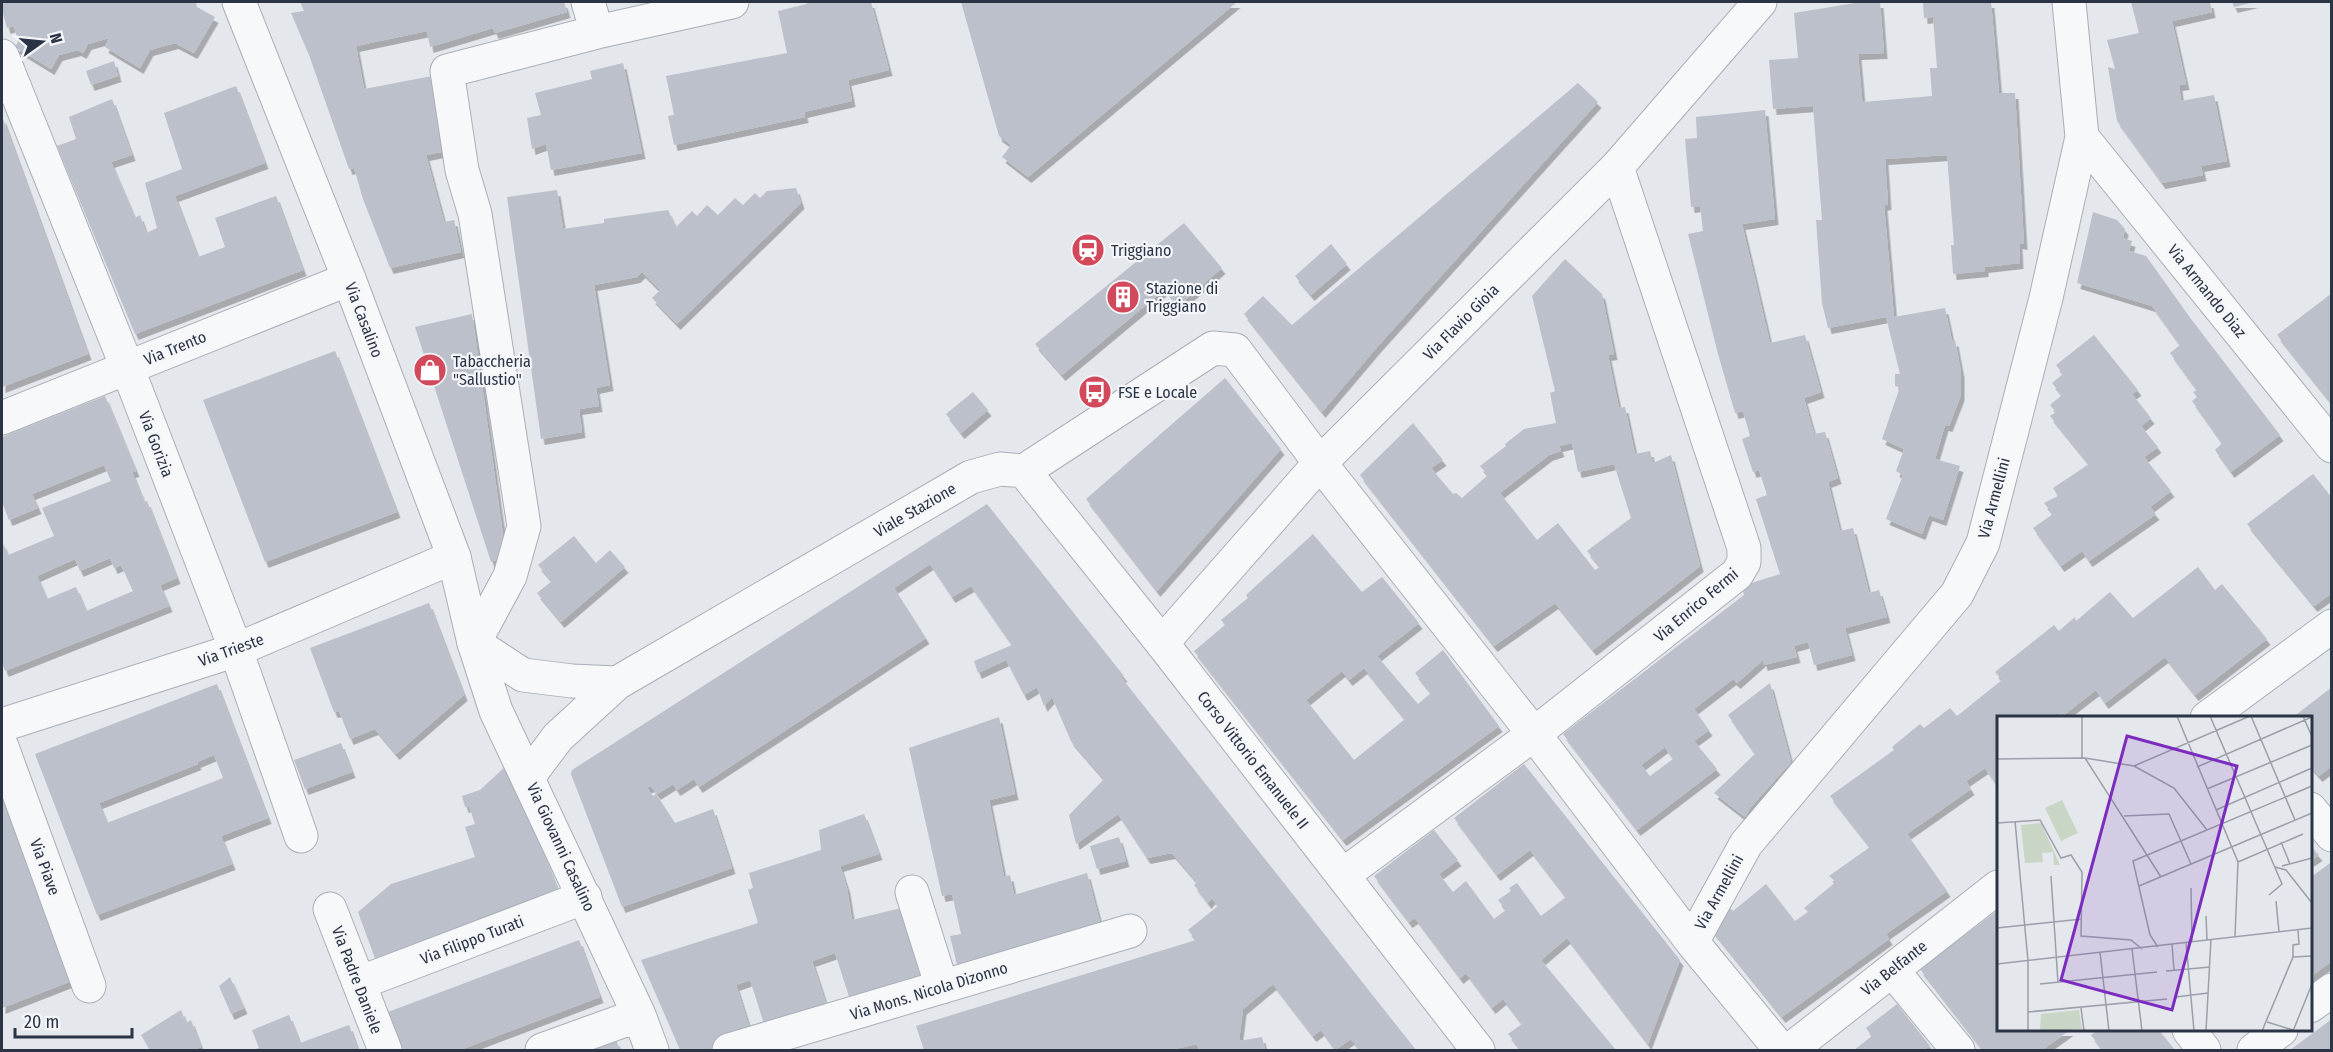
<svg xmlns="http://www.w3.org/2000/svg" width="2333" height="1052" viewBox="0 0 2333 1052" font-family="'Fira Sans Condensed',sans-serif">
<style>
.building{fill:#bbc0ca;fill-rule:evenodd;filter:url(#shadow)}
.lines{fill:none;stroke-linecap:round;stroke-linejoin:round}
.minor-casing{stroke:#a9aeb7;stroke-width:35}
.tertiary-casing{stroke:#a9aeb7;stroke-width:35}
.minor{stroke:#f7f8fa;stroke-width:33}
.tertiary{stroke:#f7f8fa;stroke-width:33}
.labels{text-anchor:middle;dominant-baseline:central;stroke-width:4.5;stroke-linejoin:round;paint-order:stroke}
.poi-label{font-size:16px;fill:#2b3445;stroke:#f4f6f9;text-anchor:start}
.street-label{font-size:16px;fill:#2b3445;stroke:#f4f6f9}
.inset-road{fill:none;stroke:#9a9fa9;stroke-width:1.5}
.view{fill:#7b2cbf;fill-opacity:0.15;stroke:#7b2cbf;stroke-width:3}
.inset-edge{fill:none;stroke:#2b3445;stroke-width:3}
</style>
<defs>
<filter id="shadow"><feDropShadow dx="3.5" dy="6" stdDeviation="0" flood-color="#0004"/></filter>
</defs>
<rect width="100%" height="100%" fill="#e4e7ec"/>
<!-- building -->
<path class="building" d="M 2,2 L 196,2 L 197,7 L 215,17 L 194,53 L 175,43 L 150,50 L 140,68 L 105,47 L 109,38 L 88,44 L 83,53 L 78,50 L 59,55 L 51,69 L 15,47 L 18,42 L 14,26 L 7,28 L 2,10 Z
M 300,2 L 564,2 L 567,12 L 495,33 L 493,28 L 430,47 L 427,31 L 356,46 L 364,89 L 432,76 L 446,151 L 426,155 L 444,222 L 454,220 L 461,252 L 390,268 L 363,199 L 354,168 L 349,169 L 309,55 L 291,13 L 304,11 Z
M 806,2 L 871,2 L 889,70 L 848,80 L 852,101 L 804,112 L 805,117 L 674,145 L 668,116 L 674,115 L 666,76 L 787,53 L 778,11 L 807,4 Z
M 961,2 L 1237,2 L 1028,177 L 1002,157 L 1011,145 L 999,136 Z
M 1861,2 L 1880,2 L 1884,53 L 1858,54 L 1863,110 L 1863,102 L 1932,96 L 1930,68 L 1937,68 L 1933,17 L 1924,18 L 1923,2 L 1991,2 L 1999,93 L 2015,93 L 2024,244 L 2019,243 L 2020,263 L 1985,267 L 1985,271 L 1953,274 L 1951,245 L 1954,245 L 1947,155 L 1885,159 L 1888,204 L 1884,205 L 1894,317 L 1945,308 L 1952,341 L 1955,340 L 1961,372 L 1961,395 L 1949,426 L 1945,425 L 1935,459 L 1960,466 L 1943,520 L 1929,515 L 1922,534 L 1886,519 L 1903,475 L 1896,471 L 1904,449 L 1882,439 L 1900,387 L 1895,386 L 1895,374 L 1900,374 L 1886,317 L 1828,328 L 1822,303 L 1816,220 L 1822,220 L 1813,106 L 1773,109 L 1769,60 L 1798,58 L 1794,13 Z
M 2131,2 L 2210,2 L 2212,12 L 2172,21 L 2186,84 L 2179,85 L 2181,101 L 2214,95 L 2227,161 L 2201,166 L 2203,175 L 2162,183 L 2117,121 L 2108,67 L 2115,69 L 2107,40 L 2139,33 Z
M 2232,2 L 2255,2 L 2234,7 Z
M 114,61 L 118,76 L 91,85 L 86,71 Z
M 623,63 L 642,153 L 551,170 L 546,144 L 532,149 L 527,118 L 541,115 L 535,93 L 592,79 L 590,71 Z
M 1578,83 L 1598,102 L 1378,346 L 1322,412 L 1244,314 L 1263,296 L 1292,325 Z
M 236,86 L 265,163 L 175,196 L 198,257 L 225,247 L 215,218 L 276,196 L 303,270 L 135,334 L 57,146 L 76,139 L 69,117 L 112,99 L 132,155 L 111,162 L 135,218 L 140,215 L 146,233 L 157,228 L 145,183 L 182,169 L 164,113 Z
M 1765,110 L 1775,219 L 1742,224 L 1770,343 L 1805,335 L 1821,392 L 1804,398 L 1814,434 L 1825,432 L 1838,478 L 1828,482 L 1840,531 L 1853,528 L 1869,593 L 1879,590 L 1887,617 L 1845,628 L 1852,655 L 1814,665 L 1808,642 L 1794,646 L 1797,657 L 1764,665 L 1763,660 L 1737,683 L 1733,679 L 1694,709 L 1709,730 L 1694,741 L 1717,769 L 1637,830 L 1563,734 L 1744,595 L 1742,586 L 1780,574 L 1756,499 L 1767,495 L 1759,470 L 1753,472 L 1742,439 L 1750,436 L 1743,411 L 1735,413 L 1718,354 L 1688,234 L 1703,231 L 1700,206 L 1691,207 L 1685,139 L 1697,138 L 1696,117 ZM 1665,747 L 1673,759 L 1650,776 L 1641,765 Z
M 2,116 L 88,354 L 2,387 Z
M 796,188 L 801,203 L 677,324 L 652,298 L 660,290 L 642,272 L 637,277 L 594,285 L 610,385 L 596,388 L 599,406 L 579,409 L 582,432 L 541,439 L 507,197 L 557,190 L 563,229 L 604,223 L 604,219 L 668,210 L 676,227 L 692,211 L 697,216 L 707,205 L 718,215 L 735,198 L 743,205 L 755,193 L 760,198 L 767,191 Z
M 2093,212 L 2117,220 L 2125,229 L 2123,238 L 2132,241 L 2129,251 L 2146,256 L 2191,319 L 2280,435 L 2231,472 L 2215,450 L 2222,443 L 2192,401 L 2197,397 L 2193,392 L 2197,390 L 2170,353 L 2180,345 L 2152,306 L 2077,283 Z
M 1184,223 L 1222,268 L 1178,306 L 1165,289 L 1062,375 L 1035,344 Z
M 1331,244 L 1347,264 L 1311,295 L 1295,276 Z
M 1565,259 L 1602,294 L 1614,354 L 1608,355 L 1619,408 L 1625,407 L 1635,454 L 1650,451 L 1653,463 L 1671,455 L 1700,566 L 1593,650 L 1555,603 L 1494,646 L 1360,475 L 1413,423 L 1443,460 L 1431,468 L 1453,494 L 1456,493 L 1462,498 L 1488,475 L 1480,466 L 1506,446 L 1505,444 L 1524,429 L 1556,423 L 1550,393 L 1555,391 L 1532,296 ZM 1572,443 L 1578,472 L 1614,464 L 1631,518 L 1587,551 L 1600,567 L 1595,570 L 1558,523 L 1537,540 L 1500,493 L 1549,455 L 1561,451 L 1559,446 Z
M 2332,293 L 2332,404 L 2277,335 Z
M 472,314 L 506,556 L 491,562 L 415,327 Z
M 2094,335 L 2138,390 L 2132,394 L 2151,418 L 2141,426 L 2158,447 L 2144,457 L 2171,491 L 2150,507 L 2156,514 L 2089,561 L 2082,551 L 2061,566 L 2033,528 L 2053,514 L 2044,503 L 2058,496 L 2053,488 L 2089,464 L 2050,416 L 2056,412 L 2050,405 L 2062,395 L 2052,383 L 2063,374 L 2056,365 Z
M 335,351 L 397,512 L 265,562 L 203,400 Z
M 1225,378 L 1281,449 L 1157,591 L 1086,499 Z
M 973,392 L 988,410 L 961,433 L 946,414 Z
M 105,396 L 136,471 L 132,472 L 144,502 L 147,501 L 177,578 L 160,585 L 169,606 L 5,671 L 2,662 L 2,541 L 8,555 L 54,536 L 42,508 L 111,481 L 104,465 L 32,494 L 38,508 L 9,520 L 2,502 L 2,437 ZM 110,558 L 114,568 L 121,565 L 133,591 L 86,611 L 76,587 L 47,599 L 37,576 L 75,559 L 80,571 Z
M 2313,474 L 2332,498 L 2332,593 L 2314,606 L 2247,524 Z
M 987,504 L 1124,676 L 1121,677 L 1416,1050 L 1359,1050 L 1351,1039 L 1335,1050 L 1321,1030 L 1313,1036 L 1273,984 L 1243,1009 L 1239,1041 L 1262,1037 L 1265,1050 L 1199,1050 L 1197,1044 L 1170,1050 L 924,1050 L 916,1026 L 1196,940 L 1188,930 L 1218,906 L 1212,898 L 1208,903 L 1194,885 L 1197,882 L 1172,853 L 1147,858 L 1118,814 L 1076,844 L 1069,815 L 1104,779 L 1071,741 L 1052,697 L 1044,706 L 1037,687 L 1024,695 L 1006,660 L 978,673 L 974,661 L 1012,645 L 971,586 L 952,597 L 930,564 L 894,588 L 926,638 L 699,787 L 694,779 L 677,790 L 673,784 L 657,794 L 651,786 L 647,788 L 653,796 L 656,794 L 675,823 L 713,809 L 732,868 L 622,907 L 571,774 L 572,770 Z
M 1313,534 L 1362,592 L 1382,577 L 1419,623 L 1377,656 L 1418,704 L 1431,693 L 1415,673 L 1443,650 L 1499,726 L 1343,840 L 1194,651 L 1225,625 L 1221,620 L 1248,598 L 1246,595 ZM 1364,668 L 1405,719 L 1354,760 L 1306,700 L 1342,671 L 1349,680 Z
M 574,536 L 596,563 L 610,550 L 625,567 L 561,622 L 537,593 L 552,581 L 538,565 Z
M 2198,567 L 2215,590 L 2222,584 L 2267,639 L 2195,695 L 2165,657 L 2105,703 L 2096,690 L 2061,717 L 2057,713 L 2051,718 L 1998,718 L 1998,787 L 1985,768 L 1966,781 L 1971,789 L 1907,834 L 1947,891 L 1886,934 L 1889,939 L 1782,1017 L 1707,924 L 1729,907 L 1733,911 L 1766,884 L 1795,921 L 1808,912 L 1804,908 L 1836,882 L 1829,876 L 1870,847 L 1830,796 L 1894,750 L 1892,747 L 1920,724 L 1924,728 L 1950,708 L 1957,716 L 2002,680 L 1995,672 L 2054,625 L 2059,631 L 2075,617 L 2076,621 L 2110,592 L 2133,618 Z
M 429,603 L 464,695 L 396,754 L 375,729 L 350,739 L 339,711 L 334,712 L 310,648 Z
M 1770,683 L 1791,762 L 1751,807 L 1745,817 L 1714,793 L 1755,754 L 1728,715 Z
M 217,684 L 268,818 L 221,836 L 232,864 L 97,915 L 35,754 ZM 214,755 L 223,778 L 107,823 L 99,803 L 198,764 L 197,762 Z
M 2332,687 L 2332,766 L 2319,776 L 2310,766 L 2310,718 L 2292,718 Z
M 999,717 L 1015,794 L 989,800 L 1004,877 L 1010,875 L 1014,895 L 1087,873 L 1102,930 L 959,973 L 950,936 L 961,934 L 952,894 L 942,896 L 909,748 Z
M 341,743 L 352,772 L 305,789 L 294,760 Z
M 508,764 L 560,896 L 377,964 L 358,912 L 391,884 L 475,857 L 465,827 L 475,824 L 469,806 L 465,807 L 462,796 L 480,790 Z
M 1524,764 L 1680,960 L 1648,1044 L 1567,938 L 1541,960 L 1616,1050 L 1521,1050 L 1508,1034 L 1522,1024 L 1503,999 L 1492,1008 L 1466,973 L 1460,978 L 1415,918 L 1409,922 L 1374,876 L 1434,830 L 1458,860 L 1439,874 L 1453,892 L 1466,881 L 1494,919 L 1506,910 L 1498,900 L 1511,891 L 1509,888 L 1517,883 L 1541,916 L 1566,897 L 1530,850 L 1497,875 L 1454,818 Z
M 2,793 L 74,980 L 2,1008 Z
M 864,814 L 879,854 L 840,866 L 847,888 L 852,920 L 909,906 L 927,985 L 852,1006 L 835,953 L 812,961 L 829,1013 L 767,1033 L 750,980 L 736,985 L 752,1036 L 708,1050 L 680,1050 L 641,960 L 758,923 L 748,890 L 753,888 L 749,873 L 821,850 L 819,830 Z
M 1119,837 L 1126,861 L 1097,869 L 1090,846 Z
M 2310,845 L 2319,855 L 2310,861 Z
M 2330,863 L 2332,866 L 2332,961 L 2310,977 L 2310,878 Z
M 1998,902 L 1998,1030 L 2070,1030 L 2042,1050 L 1983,1050 L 1920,969 L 1998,910 L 1994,906 Z
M 579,940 L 600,997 L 460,1050 L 403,1050 L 388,1012 Z
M 230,977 L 244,1008 L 231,1014 L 219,986 Z
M 1897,1004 L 1930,1046 L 1924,1050 L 1854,1050 L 1872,1036 L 1866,1028 Z
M 181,1010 L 186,1023 L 191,1020 L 201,1047 L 193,1050 L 150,1050 L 141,1035 Z
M 289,1015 L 300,1043 L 349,1025 L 358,1050 L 253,1050 L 259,1048 L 252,1030 Z
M 2332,1019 L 2332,1050 L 2290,1050 Z
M 2098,1030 L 2159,1030 L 2175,1050 L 2103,1050 L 2091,1035 Z
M 616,1040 L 620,1050 L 589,1050 Z"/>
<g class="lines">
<defs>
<path id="minor" d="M 588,2 L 597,32
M 2,56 L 127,367 L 236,650 L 301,836
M 2082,137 L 2332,446
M 2,418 L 349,279
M 1024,471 L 1213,348 L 1235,350 L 1320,463 L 1534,734 L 1692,942 L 1781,1050
M 474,643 L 510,576 L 524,526 L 475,214 L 462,170 L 447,71 L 597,32 L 732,2
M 1162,643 L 1320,463 L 1617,167 L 1760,2
M 2207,718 L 2332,626
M 2,725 L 236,650 L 454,557
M 2,747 L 89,986
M 2310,809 L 2332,835
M 1343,875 L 1534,734 L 1737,574 L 1744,562 L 1744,548 L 1617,167
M 912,892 L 942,987
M 330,909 L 385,1050
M 1692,942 L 1746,844 L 1957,594 L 1983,543 L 2046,298 L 2082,137 L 2069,2
M 1892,970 L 1958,1050
M 359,983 L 585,897
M 2310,1006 L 2332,990
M 2189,1030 L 2204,1050
M 729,1050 L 1130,931
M 1790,1050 L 1998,887
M 2254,1050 L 2281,1030"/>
<path id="tertiary" d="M 239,2 L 349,279 L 454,557 L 474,643 L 496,711 L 639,1015 L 652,1050
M 474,643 L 523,675 L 572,681 L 617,683
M 528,777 L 558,737 L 617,683 L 971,477 L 1000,469 L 1024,471 L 1162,643 L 1478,1050
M 542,1050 L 639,1015"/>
</defs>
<!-- minor casing -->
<use href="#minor" class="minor-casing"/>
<!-- tertiary casing -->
<use href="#tertiary" class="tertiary-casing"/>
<!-- minor -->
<use href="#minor" class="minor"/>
<!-- tertiary -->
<use href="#tertiary" class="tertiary"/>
</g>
<!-- icons -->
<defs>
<symbol id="station-disc" viewBox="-11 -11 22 22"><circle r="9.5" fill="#d1495b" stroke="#f4f6f9"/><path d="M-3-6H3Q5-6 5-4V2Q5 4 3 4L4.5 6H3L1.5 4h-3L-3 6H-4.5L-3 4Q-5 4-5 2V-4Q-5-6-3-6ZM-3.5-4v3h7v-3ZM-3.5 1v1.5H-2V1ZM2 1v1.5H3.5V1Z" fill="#fff"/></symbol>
<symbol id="building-disc" viewBox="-11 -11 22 22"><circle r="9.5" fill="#d1495b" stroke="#f4f6f9"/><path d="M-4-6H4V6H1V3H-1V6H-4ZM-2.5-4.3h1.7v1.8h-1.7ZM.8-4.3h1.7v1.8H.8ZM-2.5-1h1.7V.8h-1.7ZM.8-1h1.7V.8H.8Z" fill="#fff"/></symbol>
<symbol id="shop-disc" viewBox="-11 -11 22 22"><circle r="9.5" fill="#d1495b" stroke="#f4f6f9"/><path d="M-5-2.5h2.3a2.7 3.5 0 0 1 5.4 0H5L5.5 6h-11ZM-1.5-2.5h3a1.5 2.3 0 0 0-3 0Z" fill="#fff"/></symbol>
<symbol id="bus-disc" viewBox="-11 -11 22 22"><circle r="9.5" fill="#d1495b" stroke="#f4f6f9"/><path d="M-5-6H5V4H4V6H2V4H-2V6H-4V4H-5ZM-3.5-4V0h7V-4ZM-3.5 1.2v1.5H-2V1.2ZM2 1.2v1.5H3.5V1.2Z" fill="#fff"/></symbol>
</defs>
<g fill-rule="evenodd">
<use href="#station-disc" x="1069" y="231" width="38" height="38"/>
<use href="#building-disc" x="1104" y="278" width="38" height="38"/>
<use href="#shop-disc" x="411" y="351" width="38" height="38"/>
<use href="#bus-disc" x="1076" y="373" width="38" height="38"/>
</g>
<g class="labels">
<!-- poi labels -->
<g class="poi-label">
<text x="1111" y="250">Triggiano</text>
<text x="1146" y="288">Stazione di<tspan x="1146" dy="18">Triggiano</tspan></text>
<text x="453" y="361">Tabaccheria<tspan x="453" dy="18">"Sallustio"</tspan></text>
<text x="1118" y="392">FSE e Locale</text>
</g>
<!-- street labels -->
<g class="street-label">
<text transform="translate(2207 291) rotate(51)">Via Armando Diaz</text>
<text transform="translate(364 320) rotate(69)">Via Casalino</text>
<text transform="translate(1461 322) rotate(-45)">Via Flavio Gioia</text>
<text transform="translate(175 348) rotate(-22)">Via Trento</text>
<text transform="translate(156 444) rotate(69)">Via Gorizia</text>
<text transform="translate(1994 498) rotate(-75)">Via Armellini</text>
<text transform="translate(915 510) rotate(-30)">Viale Stazione</text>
<text transform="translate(1696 605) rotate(-40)">Via Enrico Fermi</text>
<text transform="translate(231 650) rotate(-20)">Via Trieste</text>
<text transform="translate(1253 760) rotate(52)">Corso Vittorio Emanuele II</text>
<text transform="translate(561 847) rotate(65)">Via Giovanni Casalino</text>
<text transform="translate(45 867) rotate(70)">Via Piave</text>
<text transform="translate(1719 892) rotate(-61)">Via Armellini</text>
<text transform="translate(472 940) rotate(-21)">Via Filippo Turati</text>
<text transform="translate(1894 968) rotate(-38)">Via Belfante</text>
<text transform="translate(357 980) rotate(69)">Via Padre Daniele</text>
<text transform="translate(929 991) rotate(-17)">Via Mons. Nicola Dizonno</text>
</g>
</g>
<!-- overview -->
<g transform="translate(1997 716)">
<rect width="315" height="315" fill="#e4e7ec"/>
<path d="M 65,84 L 81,117 L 64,125 L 48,92 ZM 44,107 L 63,149 L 57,149 L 56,136 L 45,137 L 46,146 L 28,147 L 24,109 ZM 82,294 L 85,313 L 43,315 L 44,298 Z" fill="#c9d6c5"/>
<path class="inset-road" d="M 85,0 L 85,42M 180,0 L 241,146 L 238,220M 213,0 L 285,168 L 272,179M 254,0 L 298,104M 306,0 L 315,21M 88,42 L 164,161M 0,43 L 88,42 L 137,50 L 177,72 L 210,114M 137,50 L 253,0M 200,51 L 315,1M 210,73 L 315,29M 219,94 L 315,52M 127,100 L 172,98 L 194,148M 18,105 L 31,245 L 31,315M 0,107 L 43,104 L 64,142 L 74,139 L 85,156 L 84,220 L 134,224 L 145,233M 284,126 L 293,148M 241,146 L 306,118M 285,150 L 315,142M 278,151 L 289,154 L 315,187M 54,160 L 61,267M 142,170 L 315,97M 194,172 L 195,225M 279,185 L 282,216M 209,200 L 210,224M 0,212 L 85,203M 189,226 L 197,315M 175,228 L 177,254M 161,231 L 153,219 L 136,145 L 315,70M 135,233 L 145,315M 103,236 L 112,315M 296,241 L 315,240M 0,248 L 315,212M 169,255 L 213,251M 43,268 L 160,256M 179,281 L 211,277M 84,292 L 87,315M 31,296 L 170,283M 270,306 L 296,314M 209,315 L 214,223M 265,315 L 296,241 L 296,229 L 302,228 L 301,214M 296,315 L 315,268"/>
<path class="view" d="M 130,20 L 240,50 L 175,294 L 64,264 Z"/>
<rect width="315" height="315" class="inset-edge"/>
</g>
<!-- border -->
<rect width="2333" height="1052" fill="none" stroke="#2b3445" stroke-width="6"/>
<!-- north arrow -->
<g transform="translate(42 42) rotate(75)" stroke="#f4f6f9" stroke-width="4.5" paint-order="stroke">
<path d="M0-4.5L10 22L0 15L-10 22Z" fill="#2b3445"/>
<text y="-9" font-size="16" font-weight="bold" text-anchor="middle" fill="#2b3445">N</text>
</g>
<!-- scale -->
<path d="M15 1028v9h117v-9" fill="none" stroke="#2b3445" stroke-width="3"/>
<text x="24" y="1028" font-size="18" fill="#2b3445" stroke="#f4f6f9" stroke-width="4.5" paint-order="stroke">20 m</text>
</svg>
